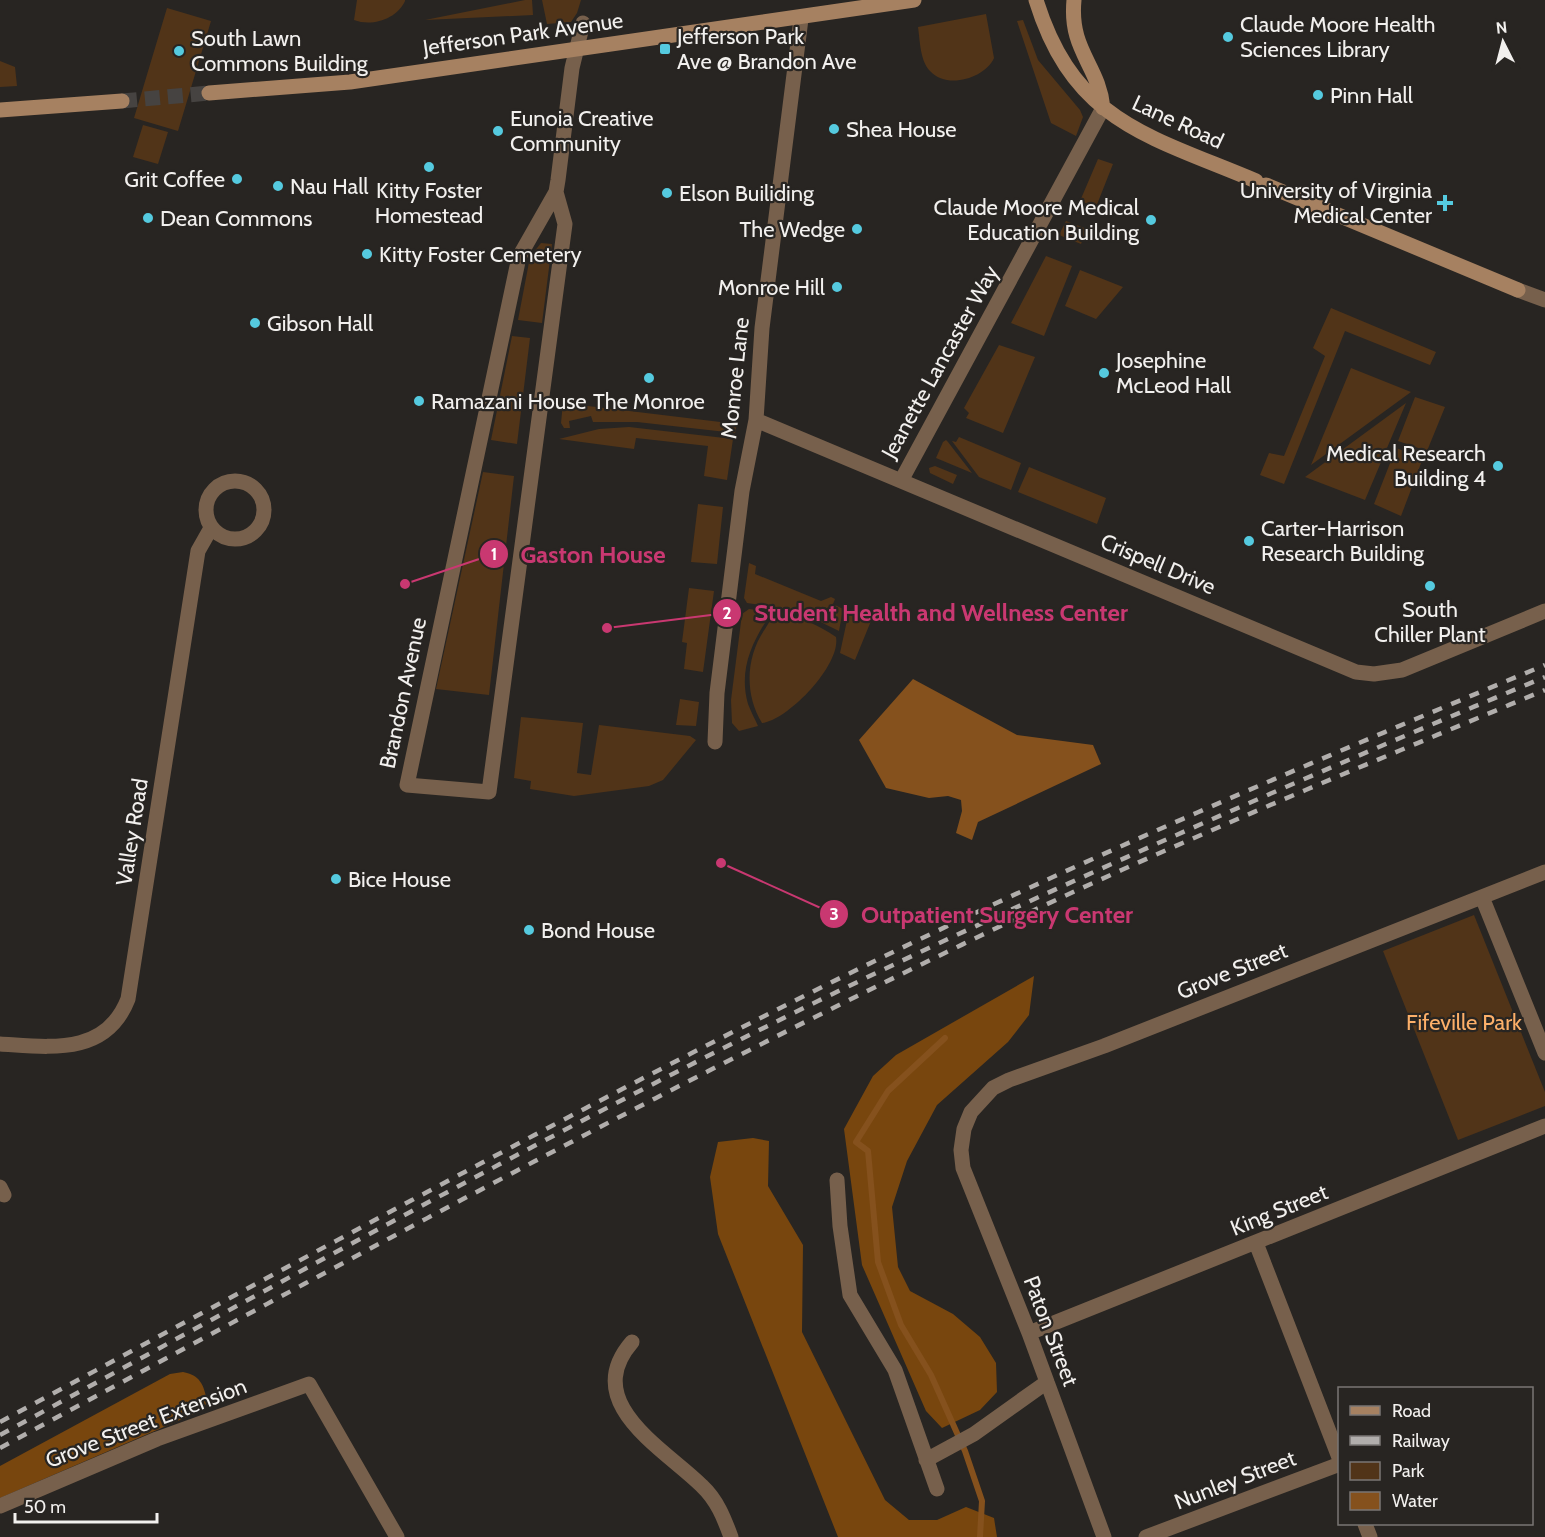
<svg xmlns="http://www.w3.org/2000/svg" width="1545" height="1537" viewBox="0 0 1545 1537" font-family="Cabin,sans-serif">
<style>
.green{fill:#513418}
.forest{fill:#78460e}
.water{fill:#85511d}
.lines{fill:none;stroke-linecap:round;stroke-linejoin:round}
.stream{stroke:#85511d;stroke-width:6}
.secondary-tunnel{stroke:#464341;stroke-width:15;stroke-dasharray:15 8;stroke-linecap:butt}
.street{stroke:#77604c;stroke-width:15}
.secondary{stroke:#a68161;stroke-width:15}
.rail{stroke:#b1aeac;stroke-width:4.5;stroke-dasharray:10 10;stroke-linecap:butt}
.poi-dot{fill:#55cadf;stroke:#282522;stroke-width:2}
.labels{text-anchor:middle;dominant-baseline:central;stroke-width:4.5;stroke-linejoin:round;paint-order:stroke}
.poi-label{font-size:22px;fill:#f2f0ee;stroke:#282522;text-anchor:start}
.street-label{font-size:22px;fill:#f2f0ee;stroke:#282522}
.park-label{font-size:22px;fill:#fcaf69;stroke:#282522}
.leader{fill:none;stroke:#c93871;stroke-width:2}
.callout-dot{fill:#c93871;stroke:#282522;stroke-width:2}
.mark-label{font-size:18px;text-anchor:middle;font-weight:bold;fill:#fff}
.callout-label{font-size:24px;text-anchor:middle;font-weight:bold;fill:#c93871;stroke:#282522;stroke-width:4.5;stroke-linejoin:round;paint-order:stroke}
</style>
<rect width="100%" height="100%" fill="#282522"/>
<!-- green -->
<path class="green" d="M 357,0 L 405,0 L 405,1 C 397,19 372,27 354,20 Z
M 525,0 L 532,0 L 533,15 L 425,20 Z
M 542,0 L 581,0 L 577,13 L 571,22 L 547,24 Z
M 167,8 L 211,21 L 178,131 L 134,118 Z
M 986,14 L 994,58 C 985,78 947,90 930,71 C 920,61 920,40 918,27 Z
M 1023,20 L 1038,60 L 1080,110 L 1083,117 L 1076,136 L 1051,123 L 1017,21 Z
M 0,61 L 15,67 L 17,86 L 0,87 Z
M 143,125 L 168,132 L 158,164 L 133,157 Z
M 1098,159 L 1113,164 L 1096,207 L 1080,201 Z
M 1066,221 L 1087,229 L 1081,244 L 1059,235 Z
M 541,243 L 552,244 L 542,323 L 518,320 L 530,257 Z
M 1046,256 L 1072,266 L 1044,336 L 1011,323 Z
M 1080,270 L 1123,287 L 1096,319 L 1065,306 Z
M 1331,308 L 1436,352 L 1430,365 L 1345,331 L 1284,484 L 1260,475 L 1269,453 L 1284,456 L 1325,356 L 1313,348 Z
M 512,336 L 530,338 L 517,444 L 491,440 Z
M 999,345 L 1035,357 L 1003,433 L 966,418 L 969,413 L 964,408 Z
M 1351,368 L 1411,392 L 1311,465 Z
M 1415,397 L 1445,407 L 1427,451 L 1398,441 Z
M 563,403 L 737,424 L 735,433 L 637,422 L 593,422 L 591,416 L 569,421 L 570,428 L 564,428 L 561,423 Z
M 1406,403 L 1365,500 L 1305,477 Z
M 629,427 L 733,439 L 727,480 L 704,476 L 708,446 L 636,438 L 634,449 L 559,439 L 599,429 Z
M 959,437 L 1021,463 L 1011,490 L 979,477 L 952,441 L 956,442 Z
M 946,440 L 948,442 L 972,473 L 936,458 L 943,442 Z
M 1396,448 L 1423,458 L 1401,516 L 1374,504 Z
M 935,466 L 957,475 L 953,484 L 930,473 L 929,468 Z
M 1029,467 L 1106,498 L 1097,524 L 1018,492 Z
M 483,472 L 514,476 L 489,695 L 436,689 Z
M 698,504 L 723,507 L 717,564 L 691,562 Z
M 749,563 L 756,566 L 755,574 L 821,601 L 831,597 L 835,599 L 833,604 L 843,609 L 839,631 L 796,610 L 747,603 L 744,598 Z
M 689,588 L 714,591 L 703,672 L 684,669 L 687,643 L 682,642 Z
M 749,609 L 772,612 C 753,640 738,669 748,704 C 751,712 755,719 758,726 L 739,731 L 732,723 L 731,700 L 742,614 Z
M 849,611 L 871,621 L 855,660 L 840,653 Z
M 781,612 C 801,618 819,625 836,637 C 841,665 788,720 762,723 C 744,694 746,656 765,629 C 769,622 774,615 781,612 Z
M 680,699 L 699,702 L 696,726 L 676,725 Z
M 521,717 L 583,723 L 577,773 L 591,775 L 599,725 L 690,736 L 696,740 L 663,780 L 649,786 L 574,796 L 530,789 L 531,781 L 514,778 Z
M 1474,915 L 1545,1092 L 1545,1106 L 1458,1140 L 1383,951 Z"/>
<!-- forest -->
<path class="forest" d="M 1034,976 L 1029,1015 L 1008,1042 L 937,1105 L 907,1161 L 892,1207 L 898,1267 L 910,1291 L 953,1314 L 980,1337 L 996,1363 L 997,1392 L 980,1410 L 942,1428 L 926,1411 L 862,1265 L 844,1129 L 873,1076 L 896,1055 Z
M 753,1138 L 769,1141 L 768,1186 L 803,1245 L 802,1332 L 885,1500 L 909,1520 L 937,1520 L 966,1507 L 994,1518 L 997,1537 L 838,1537 L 718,1234 L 710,1177 L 718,1142 Z
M 183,1372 C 200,1375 204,1385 207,1401 L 203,1410 L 0,1498 L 0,1466 L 170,1374 Z"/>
<!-- water -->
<path class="water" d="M 913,679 L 1017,735 L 1093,745 L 1101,764 L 978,822 L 972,840 L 956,833 L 962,811 L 961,800 L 948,796 L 929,798 L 886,788 L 859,740 Z"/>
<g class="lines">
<!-- stream -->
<path class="stream" d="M 945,1038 L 888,1091 L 856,1142 L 868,1151 L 878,1262 L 901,1325 L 931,1375 L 965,1451 L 982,1501 L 980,1537"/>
<!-- secondary-tunnel -->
<path class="secondary-tunnel" d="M 122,101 L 209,93"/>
<!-- street -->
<path class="street" d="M 556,192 L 519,257 L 407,785 L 489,792 L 565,224 L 556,192 L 558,180 L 572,68 L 583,23
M 1518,290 L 1545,300
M 756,420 L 1356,672 L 1374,674 L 1402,670 L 1545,611
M 902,479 L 1103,108
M206 510a29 29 0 1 1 58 0a29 29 0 1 1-58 0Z
M 715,742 L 717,693 L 742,491 L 756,420 L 762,328 L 801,19
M 1482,897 L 1545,1053
M 0,1044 C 50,1047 106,1056 128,999 L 198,551 L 211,528
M 837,1180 L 840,1226 L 850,1295 L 895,1370 L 937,1489
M 0,1187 L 4,1195
M 1256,1243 L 1340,1460
M 1029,1333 L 1545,1126
M 632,1342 C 579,1403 665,1449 702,1486 C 717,1500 724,1518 731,1537
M 926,1460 L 974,1434 L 1047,1382
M 0,1506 L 157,1439 L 309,1384 L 397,1537
M 1365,1524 L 1370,1537
M 1104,1537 L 1029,1333 L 963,1168 L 961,1150 L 964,1129 L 971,1112 L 993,1088 L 1009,1080 L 1104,1046 L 1545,872
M 1146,1537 L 1340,1464"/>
<!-- secondary -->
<path class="secondary" d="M 1036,0 C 1074,123 1150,136 1256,181
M 1074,0 C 1069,51 1099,65 1103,108
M 209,93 L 350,82 L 914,0
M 0,110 L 122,101
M 1266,185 L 1518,290"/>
<!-- rail -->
<path class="rail" d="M 0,1422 C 272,1276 542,1127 818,989 C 1056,870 1300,767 1545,665
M 0,1435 C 271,1288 541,1137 818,1001 C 1057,885 1300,779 1545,677
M 0,1448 C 325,1273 649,1095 982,935 C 1166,846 1356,769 1545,690"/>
</g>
<!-- markers -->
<g class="poi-dot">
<circle cx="1228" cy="37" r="6"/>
<rect x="659" y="43" width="12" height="12" rx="3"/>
<circle cx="179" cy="51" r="6"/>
<circle cx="1318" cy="95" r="6"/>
<circle cx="834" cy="129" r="6"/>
<circle cx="498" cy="131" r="6"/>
<circle cx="429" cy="167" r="6"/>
<circle cx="237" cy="179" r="6"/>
<circle cx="278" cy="186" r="6"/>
<circle cx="667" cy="193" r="6"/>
<path d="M1442 194h6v6h6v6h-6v6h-6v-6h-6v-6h6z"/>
<circle cx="148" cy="218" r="6"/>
<circle cx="1151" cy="220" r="6"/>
<circle cx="857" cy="229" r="6"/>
<circle cx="367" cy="254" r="6"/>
<circle cx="837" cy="287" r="6"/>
<circle cx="255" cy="323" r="6"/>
<circle cx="1104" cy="373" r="6"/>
<circle cx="649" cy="378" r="6"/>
<circle cx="419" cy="401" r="6"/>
<circle cx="1498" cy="466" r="6"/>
<circle cx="1249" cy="541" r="6"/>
<circle cx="1430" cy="586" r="6"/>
<circle cx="336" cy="879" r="6"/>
<circle cx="529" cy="930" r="6"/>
</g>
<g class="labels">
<!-- poi labels -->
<g class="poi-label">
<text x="1240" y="24">Claude Moore Health<tspan x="1240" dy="25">Sciences Library</tspan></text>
<text x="677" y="36">Jefferson Park<tspan x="677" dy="25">Ave @ Brandon Ave</tspan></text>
<text x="191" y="38">South Lawn<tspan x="191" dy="25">Commons Building</tspan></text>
<text x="1330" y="95">Pinn Hall</text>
<text x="510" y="118">Eunoia Creative<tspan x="510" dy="25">Community</tspan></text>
<text x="846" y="129">Shea House</text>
<text x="225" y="179" text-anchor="end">Grit Coffee</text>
<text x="290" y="186">Nau Hall</text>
<text x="429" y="190" text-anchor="middle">Kitty Foster<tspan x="429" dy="25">Homestead</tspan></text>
<text x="1432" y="190" text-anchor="end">University of Virginia<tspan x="1432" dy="25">Medical Center</tspan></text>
<text x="679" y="193">Elson Builiding</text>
<text x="1139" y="207" text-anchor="end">Claude Moore Medical<tspan x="1139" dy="25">Education Building</tspan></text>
<text x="160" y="218">Dean Commons</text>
<text x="845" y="229" text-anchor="end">The Wedge</text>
<text x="379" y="254">Kitty Foster Cemetery</text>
<text x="825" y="287" text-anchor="end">Monroe Hill</text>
<text x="267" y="323">Gibson Hall</text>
<text x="1116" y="360">Josephine<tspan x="1116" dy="25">McLeod Hall</tspan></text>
<text x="431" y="401">Ramazani House</text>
<text x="649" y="401" text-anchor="middle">The Monroe</text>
<text x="1486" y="453" text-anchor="end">Medical Research<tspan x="1486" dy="25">Building 4</tspan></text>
<text x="1261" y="528">Carter-Harrison<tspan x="1261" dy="25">Research Building</tspan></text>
<text x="1430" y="609" text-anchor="middle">South<tspan x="1430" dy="25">Chiller Plant</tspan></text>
<text x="348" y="879">Bice House</text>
<text x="541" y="930">Bond House</text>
</g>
<!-- street labels -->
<g class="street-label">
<text transform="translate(523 34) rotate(-8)">Jefferson Park Avenue</text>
<text transform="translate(1178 122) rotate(25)">Lane Road</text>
<text transform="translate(940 362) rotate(-61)">Jeanette Lancaster Way</text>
<text transform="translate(735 378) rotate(-84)">Monroe Lane</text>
<text transform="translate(1158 564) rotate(23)">Crispell Drive</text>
<text transform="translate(403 693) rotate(-78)">Brandon Avenue</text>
<text transform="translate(132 832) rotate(-81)">Valley Road</text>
<text transform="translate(1232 971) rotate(-22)">Grove Street</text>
<text transform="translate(1279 1210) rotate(-22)">King Street</text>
<text transform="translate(1051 1331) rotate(69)">Paton Street</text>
<text transform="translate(146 1423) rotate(-21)">Grove Street Extension</text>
<text transform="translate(1235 1480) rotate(-21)">Nunley Street</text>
</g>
<!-- park labels -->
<g class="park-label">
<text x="1464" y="1022">Fifeville Park</text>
</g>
</g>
<!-- callouts -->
<path class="leader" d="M405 584L494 554M607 628L727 613M721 863L834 914"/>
<g class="callout-dot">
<circle cx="405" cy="584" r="6"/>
<circle cx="607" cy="628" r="6"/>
<circle cx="721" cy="863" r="6"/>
<circle cx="494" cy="554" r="15"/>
<circle cx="727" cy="613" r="15"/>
<circle cx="834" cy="914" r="15"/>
</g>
<g class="mark-label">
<text x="494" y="560">1</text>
<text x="727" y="619">2</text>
<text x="834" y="920">3</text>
</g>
<g class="callout-label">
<text x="593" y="563">Gaston House</text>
<text x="941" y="621">Student Health and Wellness Center</text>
<text x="997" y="923">Outpatient Surgery Center</text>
</g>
<!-- legend -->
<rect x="1338" y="1387" width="195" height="138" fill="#282522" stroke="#797674" stroke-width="1.5"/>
<rect x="1350" y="1406" width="30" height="9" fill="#a68161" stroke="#797674" stroke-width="1.5"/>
<text x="1392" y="1417" font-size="18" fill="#f2f0ee">Road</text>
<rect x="1350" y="1436" width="30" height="9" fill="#b1aeac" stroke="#797674" stroke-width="1.5"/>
<text x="1392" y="1447" font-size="18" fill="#f2f0ee">Railway</text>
<rect x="1350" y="1462" width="30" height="18" fill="#513418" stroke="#797674" stroke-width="1.5"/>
<text x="1392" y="1477" font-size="18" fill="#f2f0ee">Park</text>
<rect x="1350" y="1492" width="30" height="18" fill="#85511d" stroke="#797674" stroke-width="1.5"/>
<text x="1392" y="1507" font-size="18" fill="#f2f0ee">Water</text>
<!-- north arrow -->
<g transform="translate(1503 42) rotate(354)" stroke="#282522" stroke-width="4.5" paint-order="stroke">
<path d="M0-4.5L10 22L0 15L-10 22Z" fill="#f2f0ee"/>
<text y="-9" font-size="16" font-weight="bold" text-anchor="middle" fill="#f2f0ee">N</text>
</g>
<!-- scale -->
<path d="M15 1513v9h142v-9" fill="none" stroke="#f2f0ee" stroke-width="3"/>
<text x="24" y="1513" font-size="18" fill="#f2f0ee" stroke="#282522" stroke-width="4.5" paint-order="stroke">50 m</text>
</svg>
